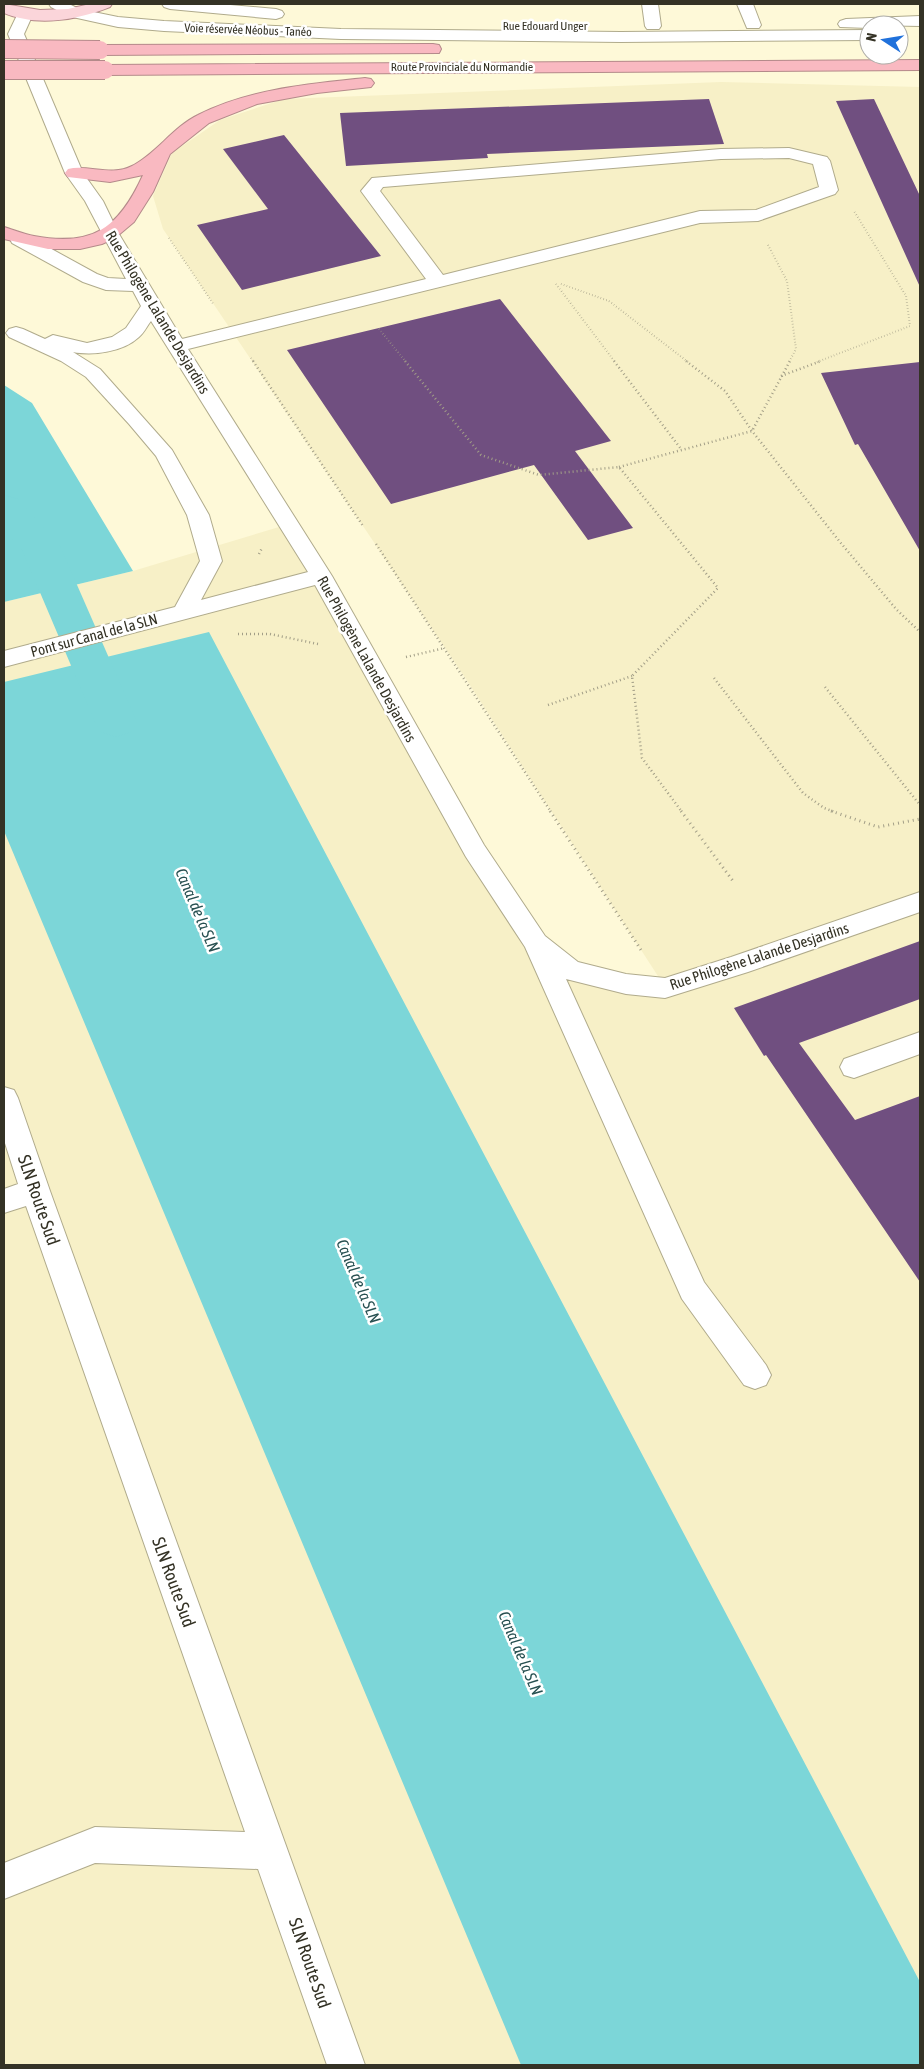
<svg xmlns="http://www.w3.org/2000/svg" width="924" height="2069" viewBox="0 0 924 2069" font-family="'Asap Condensed',sans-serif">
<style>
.built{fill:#f7f0c7}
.water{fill:#7cd6d8}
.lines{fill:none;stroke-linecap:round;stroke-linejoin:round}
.canal{fill:#7cd6d8;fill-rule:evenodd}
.building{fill:#704f80}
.minor-casing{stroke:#b0ab8c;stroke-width:2}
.major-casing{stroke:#b48a8a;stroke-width:2}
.highway-casing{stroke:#b48a8a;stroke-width:2}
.path-far2{stroke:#a29e87;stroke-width:2;stroke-dasharray:0.5 2.5;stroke-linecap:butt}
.path-far1{stroke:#a29e87;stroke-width:2.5;stroke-dasharray:1 3;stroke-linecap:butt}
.path{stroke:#a29e87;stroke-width:3;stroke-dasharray:1 4;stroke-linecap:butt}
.minor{fill:#fff;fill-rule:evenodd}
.major{fill:#fbd5da;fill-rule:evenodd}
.highway{fill:#f9b9c1;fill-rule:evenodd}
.highway-bridge-casing{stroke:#b48a8a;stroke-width:20;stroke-linecap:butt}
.highway-bridge{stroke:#f9b9c1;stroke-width:18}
.labels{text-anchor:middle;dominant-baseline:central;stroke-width:5;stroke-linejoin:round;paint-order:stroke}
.far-street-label{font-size:12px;fill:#343225;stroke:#fff}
.street-label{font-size:15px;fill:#343225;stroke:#fff}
.water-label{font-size:16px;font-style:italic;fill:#275051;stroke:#fff}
.near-street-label{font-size:18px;fill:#343225;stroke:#fff}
</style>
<rect width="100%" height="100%" fill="#fef9d8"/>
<!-- built -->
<path class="built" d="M 721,82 L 920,87 L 920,2065 L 4,2065 L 4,602 L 133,571 L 289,524 L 475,851 L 570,970 L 665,987 L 466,679 L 163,229 L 153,196 L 172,153 L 220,120 L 284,99 Z"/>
<!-- water -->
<path class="water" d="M 4,385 L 32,403 L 133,571 L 4,602 Z
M 209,632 L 920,1982 L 920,2065 L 521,2065 L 4,831 L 4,682 Z"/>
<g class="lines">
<!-- canal -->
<path class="canal" d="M 4,495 L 18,499 L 60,546 L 137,722 L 131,732 L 116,737 L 101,732 L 95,722 L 22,550 L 4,530 Z"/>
</g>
<!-- building -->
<path class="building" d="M 709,99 L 724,144 L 487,154 L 488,158 L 346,166 L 340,113 Z
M 874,99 L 920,196 L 920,287 L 836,101 Z
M 284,135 L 381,256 L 242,290 L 197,225 L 268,209 L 223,149 Z
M 500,299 L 611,441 L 575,451 L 633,528 L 588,540 L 534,465 L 391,504 L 287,350 Z
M 920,362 L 920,551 L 858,444 L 855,445 L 821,373 Z
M 920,941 L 920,999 L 799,1043 L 855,1120 L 920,1096 L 920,1282 L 766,1055 L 764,1056 L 734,1008 Z"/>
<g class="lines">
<defs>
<path id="minor" d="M 49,4 L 69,4 L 79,9 L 118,17 L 164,21 L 341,29 L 621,32 L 869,30 L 869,40 L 621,42 L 341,39 L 164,31 L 118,27 L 68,16 L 51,7 Z
M 162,4 L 219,4 L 276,9 L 282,11 L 284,14 L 282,17 L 276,19 L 170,9 L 164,7 Z
M 642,4 L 658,4 L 661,26 L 659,29 L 647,29 L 645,26 Z
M 737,4 L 753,4 L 761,25 L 759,28 L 747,28 Z
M 25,9 L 31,11 L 33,14 L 24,34 L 83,173 L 103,201 L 119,234 L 182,339 L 426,279 L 361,191 L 372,178 L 721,149 L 789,148 L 827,157 L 830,161 L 838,190 L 835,194 L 758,221 L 700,223 L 188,349 L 332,576 L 484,845 L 545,936 L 578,962 L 626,974 L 665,978 L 731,957 L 920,892 L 920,912 L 748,972 L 665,998 L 626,994 L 566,979 L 704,1282 L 766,1365 L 771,1375 L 766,1385 L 755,1389 L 744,1385 L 682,1299 L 525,947 L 466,857 L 315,585 L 4,667 L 4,651 L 175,607 L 200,561 L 187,515 L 156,456 L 129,424 L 86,377 L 61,361 L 9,337 L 6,333 L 9,329 L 16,327 L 23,329 L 45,339 L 53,335 L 87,343 L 112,337 L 126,328 L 141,306 L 133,291 L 106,290 L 83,282 L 12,243 L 10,239 L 12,235 L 19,233 L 26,235 L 97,274 L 108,278 L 126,279 L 85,201 L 65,173 L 8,34 L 19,11 ZM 789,158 L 813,164 L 819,187 L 756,210 L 700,211 L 443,275 L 380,191 L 383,187 L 721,159 ZM 151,321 L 308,572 L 201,600 L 222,561 L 209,515 L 172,450 L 100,369 L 73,352 C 93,356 123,352 139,337 C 144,333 147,326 151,321 Z
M 920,16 L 920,26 L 869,25 L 869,28 L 840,27 L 838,24 L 840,21 L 846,19 Z
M 920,1032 L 920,1054 L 854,1078 L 844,1075 L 840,1067 L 844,1059 Z
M 4,1087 L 14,1090 L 18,1098 L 50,1191 L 365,2065 L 327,2065 L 258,1869 L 95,1863 L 4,1899 L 4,1863 L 95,1827 L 245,1832 L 26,1206 L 4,1213 L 4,1189 L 18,1184 L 4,1140 Z"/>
<path id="major" d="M 4,4 L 40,10 L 68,9 L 90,4 L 112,4 L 110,7 C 78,20 37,27 4,13 Z"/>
<path id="highway" d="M 433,44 L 439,45 L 441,49 L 439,53 L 100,55 L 94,54 L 92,50 L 94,46 L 100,45 Z
M 920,60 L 920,70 L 105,75 L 99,74 L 97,70 L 99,66 L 105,65 Z
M 365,78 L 371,79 L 374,83 L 371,87 L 317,93 L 257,104 L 209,123 L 170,154 L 153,192 L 134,222 L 115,238 L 102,244 L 80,249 L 48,249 L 4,239 L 4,227 C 14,230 24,234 34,236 C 93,247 119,228 143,175 L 110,182 L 68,177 L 65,173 L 68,169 C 88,164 111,177 132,166 C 156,154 173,127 198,115 C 249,89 309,84 365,78 Z"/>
</defs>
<!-- minor casing -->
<use href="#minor" class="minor-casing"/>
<!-- major casing -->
<use href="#major" class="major-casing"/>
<!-- highway casing -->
<use href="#highway" class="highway-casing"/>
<!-- path-far2 -->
<path class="path-far2" d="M 169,238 L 214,305
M 768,245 L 787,281 L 796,349 L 789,362
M 556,284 L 615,362
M 561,284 L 609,301 L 688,362
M 379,329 L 406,362
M 251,358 L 254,362
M 817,362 L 910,326 L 906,296 L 854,211"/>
<!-- path-far1 -->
<path class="path-far1" d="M 253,361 L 363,526
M 405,361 L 481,455 L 539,475 L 619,467 L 718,588 L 632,676 L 642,758 L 682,812
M 614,361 L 681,449
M 686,361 L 725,391 L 752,431 L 840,542 L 896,609 L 920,632
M 781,376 L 821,361
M 619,467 L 752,431 L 790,361
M 376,544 L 551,812
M 259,554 L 262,548
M 238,634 L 270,634 L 318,644
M 406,657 L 445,648
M 714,678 L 803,793 L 824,808 L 835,812
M 825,687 L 920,805
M 548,705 L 632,676"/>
<!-- path -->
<path class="path" d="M 550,811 L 641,950
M 681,811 L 733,881
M 831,811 L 878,827 L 920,819"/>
<!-- minor -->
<use href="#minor" class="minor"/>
<!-- major -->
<use href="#major" class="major"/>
<!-- highway -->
<use href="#highway" class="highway"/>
<defs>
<path id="highway-bridge" d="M 4,49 L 100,50
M 4,70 L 105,70"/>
</defs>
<!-- highway-bridge casing -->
<use href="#highway-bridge" class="highway-bridge-casing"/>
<!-- highway-bridge -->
<use href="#highway-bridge" class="highway-bridge"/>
</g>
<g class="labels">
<!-- far-street labels -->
<g class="far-street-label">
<text x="545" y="26">Rue Edouard Unger</text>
<text transform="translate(248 30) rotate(2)">Voie réservée Néobus - Tanéo</text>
<text x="462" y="67">Route Provinciale du Normandie</text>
</g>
<!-- street labels -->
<g class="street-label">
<text transform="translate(158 312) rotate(59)">Rue Philogène Lalande Desjardins</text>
<text transform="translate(94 635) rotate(-15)">Pont sur Canal de la SLN</text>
<text transform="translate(367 659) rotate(61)">Rue Philogène Lalande Desjardins</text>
<text transform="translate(759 956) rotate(-18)">Rue Philogène Lalande Desjardins</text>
</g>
<!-- water labels -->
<g class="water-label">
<text transform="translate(198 910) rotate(67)">Canal de la SLN</text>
<text transform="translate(359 1281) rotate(67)">Canal de la SLN</text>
<text transform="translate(521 1653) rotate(67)">Canal de la SLN</text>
</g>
<!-- near-street labels -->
<g class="near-street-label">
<text transform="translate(39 1200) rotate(71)">SLN Route Sud</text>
<text transform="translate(174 1582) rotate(70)">SLN Route Sud</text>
<text transform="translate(310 1963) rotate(71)">SLN Route Sud</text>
</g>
</g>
<!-- border -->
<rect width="924" height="2069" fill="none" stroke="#343225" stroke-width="10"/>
<!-- north arrow -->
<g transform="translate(884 40) rotate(282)"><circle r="24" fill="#ffffff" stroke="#aeada8"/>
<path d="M0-4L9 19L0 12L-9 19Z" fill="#2071db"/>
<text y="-8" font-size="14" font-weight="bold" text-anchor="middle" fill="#343225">N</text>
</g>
</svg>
